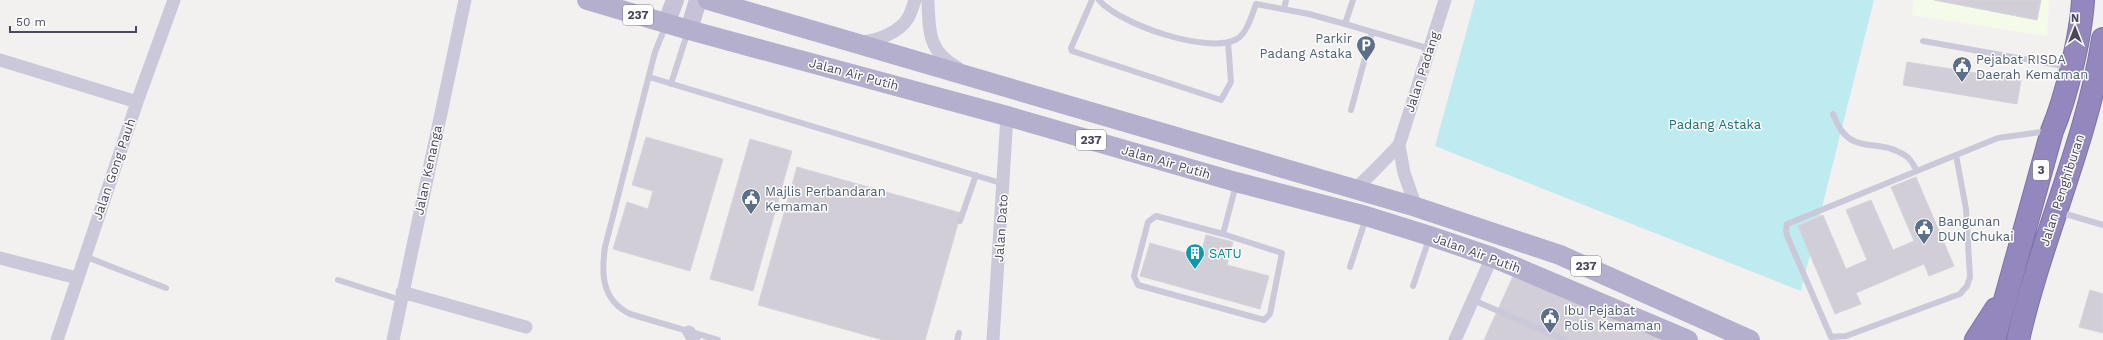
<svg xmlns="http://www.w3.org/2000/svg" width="2103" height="340" viewBox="0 0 2103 340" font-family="'Work Sans',sans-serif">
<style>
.commercial{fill:#f4fce9}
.green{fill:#beebef}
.building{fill:#d2ced7;stroke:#d6d3db}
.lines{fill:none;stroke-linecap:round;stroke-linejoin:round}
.highway-casing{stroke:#7e72aa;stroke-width:24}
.lane{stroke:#cbc9d9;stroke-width:6}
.street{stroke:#cbc9d9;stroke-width:13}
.secondary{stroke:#c7c2d8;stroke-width:18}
.primary{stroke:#b5afce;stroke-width:20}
.highway{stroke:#9387be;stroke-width:22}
.labels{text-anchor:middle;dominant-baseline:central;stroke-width:3;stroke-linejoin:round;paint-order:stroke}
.shield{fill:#fff;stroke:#817e8e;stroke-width:1}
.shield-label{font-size:12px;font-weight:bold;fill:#4b475d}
.service-label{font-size:13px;fill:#4e5e75;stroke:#fff;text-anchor:start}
.street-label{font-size:13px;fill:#4b475d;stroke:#fff}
.park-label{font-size:13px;fill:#176b80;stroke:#fff}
.culture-label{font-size:13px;fill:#0d838f;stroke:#fff;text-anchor:start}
</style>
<rect width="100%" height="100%" fill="#f2f1ef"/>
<!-- commercial -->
<path class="commercial" d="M 1913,0 L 2049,0 L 2047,36 L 1912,15 Z"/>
<!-- green -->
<path class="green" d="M 1475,0 L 1874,0 L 1801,291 L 1435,146 Z"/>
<!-- building -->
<path class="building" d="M 1934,0 L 2041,0 L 2037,20 Z
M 1907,62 L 2021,80 L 2017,104 L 1903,85 Z
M 646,137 L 723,159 L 690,271 L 613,249 L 627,202 L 648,209 L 653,191 L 632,185 Z
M 750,139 L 792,151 L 753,291 L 710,279 Z
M 797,167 L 961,213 L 925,340 L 883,340 L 758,305 Z
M 1916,177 L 1954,266 L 1929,276 L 1924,264 L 1856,293 L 1861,304 L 1835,314 L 1798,226 L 1823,215 L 1846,269 L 1867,260 L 1846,210 L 1871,200 L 1893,250 L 1914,241 L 1891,187 Z
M 1206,235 L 1233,242 L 1227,265 L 1269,276 L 1260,309 L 1140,276 L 1150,243 L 1200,257 Z
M 1514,274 L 1668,340 L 1484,340 Z
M 2090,290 L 2103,294 L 2103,333 L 2079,327 Z"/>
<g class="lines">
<defs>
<path id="highway" d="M 1976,340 L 1996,309
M 1994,340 L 2052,131 C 2066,98 2081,36 2083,0
M 2018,340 C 2041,238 2087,142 2103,39"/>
</defs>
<!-- highway casing -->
<use href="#highway" class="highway-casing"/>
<!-- lane -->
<path class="lane" d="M 1092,0 L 1071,48 L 1072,51 L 1221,100 L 1231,82 L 1228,42
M 1099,0 C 1119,24 1208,55 1237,39 C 1247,33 1252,15 1256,4 L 1309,14 L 1345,24
M 1353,0 L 1345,24 L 1430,49
M 1284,9 L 1286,0
M 666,25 L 655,52 L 605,247 C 601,275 602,300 630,314 L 718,340
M 1923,41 L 2069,67
M 649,77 L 1004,184
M 671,84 L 688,31
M 1351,110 L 1372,32
M 1833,114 C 1850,160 1876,135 1906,156 C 1911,159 1914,166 1917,171
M 1956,155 L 1966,209 L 1970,277 L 1967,286 L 1960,294 L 1846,336 L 1831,337 L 1788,238 L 1786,231 L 1787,224 Z
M 1956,155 L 1998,138 L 2049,131
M 2059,212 L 2103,225
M 1156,216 L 1223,234 L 1282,253 L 1270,314 L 1264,320 L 1138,285 L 1134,276 L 1148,222 Z
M 960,221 L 976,175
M 1223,234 L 1236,185
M 84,256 L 166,288
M 1350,267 L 1366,218
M 338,280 L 401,300
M 1413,286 L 1429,239
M 1473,300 L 1565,340
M 957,340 L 959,333"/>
<!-- street -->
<path class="street" d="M 928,0 C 929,31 928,52 958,68
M 861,42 C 877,41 900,32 908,18 C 911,13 913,6 915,0
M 0,60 L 137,102
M 1399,145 L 1404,173 L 1416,207
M 1355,189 L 1373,172 L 1399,145 L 1445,0
M 0,258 L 77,278
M 402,292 L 526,327
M 689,332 L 694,340
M 57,340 L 137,102 L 174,0
M 393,340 L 465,0
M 993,340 L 1007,116
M 1455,340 L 1492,257"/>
<!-- secondary -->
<path class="secondary" d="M 666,24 L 675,0
M 689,30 L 698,0"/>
<!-- primary -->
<path class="primary" d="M 587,0 L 689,30 L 1007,116 L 1236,182 L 1366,216 L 1430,236 L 1492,257 L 1688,340
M 708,0 L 1416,207 L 1560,255 L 1750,340"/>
<!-- highway -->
<use href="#highway" class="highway"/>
</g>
<!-- icons -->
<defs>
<symbol id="parking-pin" viewBox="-11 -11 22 30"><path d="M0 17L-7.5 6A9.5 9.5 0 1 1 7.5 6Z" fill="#5c6f8a" stroke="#fff"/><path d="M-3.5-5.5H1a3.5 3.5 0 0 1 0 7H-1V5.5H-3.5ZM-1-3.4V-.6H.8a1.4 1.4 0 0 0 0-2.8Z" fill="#fff"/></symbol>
<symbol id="civic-pin" viewBox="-11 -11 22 30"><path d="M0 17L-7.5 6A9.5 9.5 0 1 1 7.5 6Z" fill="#5c6f8a" stroke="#fff"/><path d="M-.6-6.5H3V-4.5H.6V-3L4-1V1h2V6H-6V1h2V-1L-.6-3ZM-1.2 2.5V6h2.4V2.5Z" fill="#fff"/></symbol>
<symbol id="building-pin" viewBox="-11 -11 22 30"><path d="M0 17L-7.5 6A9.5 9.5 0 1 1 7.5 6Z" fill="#0f9aa8" stroke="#fff"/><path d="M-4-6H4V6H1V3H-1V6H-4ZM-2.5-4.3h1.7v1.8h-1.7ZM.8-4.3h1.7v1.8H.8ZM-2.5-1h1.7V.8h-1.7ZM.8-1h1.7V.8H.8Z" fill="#fff"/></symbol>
</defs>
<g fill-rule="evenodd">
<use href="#parking-pin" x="1355" y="34" width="22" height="30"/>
<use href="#civic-pin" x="1951" y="55" width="22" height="30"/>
<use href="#civic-pin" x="740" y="187" width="22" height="30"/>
<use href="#civic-pin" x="1913" y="217" width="22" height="30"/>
<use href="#building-pin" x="1184" y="242" width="22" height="30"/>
<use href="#civic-pin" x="1539" y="306" width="22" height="30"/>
</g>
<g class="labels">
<!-- shield labels -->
<g class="shield">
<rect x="623" y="5" width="30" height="20" rx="3"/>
<rect x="1076" y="130" width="30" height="20" rx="3"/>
<rect x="2033" y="160" width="16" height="20" rx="3"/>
<rect x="1571" y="256" width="30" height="20" rx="3"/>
</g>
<g class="shield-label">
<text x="638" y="15">237</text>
<text x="1091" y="140">237</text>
<text x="2041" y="170">3</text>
<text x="1586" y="266">237</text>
</g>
<!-- service labels -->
<g class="service-label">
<text x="1352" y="38" text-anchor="end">Parkir<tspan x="1352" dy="15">Padang Astaka</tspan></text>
<text x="1976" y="59">Pejabat RISDA<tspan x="1976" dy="15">Daerah Kemaman</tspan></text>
<text x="765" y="191">Majlis Perbandaran<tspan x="765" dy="15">Kemaman</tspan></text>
<text x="1938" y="221">Bangunan<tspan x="1938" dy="15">DUN Chukai</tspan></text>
<text x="1564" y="310">Ibu Pejabat<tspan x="1564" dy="15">Polis Kemaman</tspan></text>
</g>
<!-- street labels -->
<g class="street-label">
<text transform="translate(1422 72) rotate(-72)">Jalan Padang</text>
<text transform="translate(854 74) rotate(15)">Jalan Air Putih</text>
<text transform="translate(1166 162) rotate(16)">Jalan Air Putih</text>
<text transform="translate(114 169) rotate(-71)">Jalan Gong Pauh</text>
<text transform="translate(428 170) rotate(-78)">Jalan Kenanga</text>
<text transform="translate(2062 190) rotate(-72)">Jalan Penghiburan</text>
<text transform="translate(1001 228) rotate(-86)">Jalan Dato</text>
<text transform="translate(1477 253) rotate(20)">Jalan Air Putih</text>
</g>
<!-- park labels -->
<g class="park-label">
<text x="1715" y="124">Padang Astaka</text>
</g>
<!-- culture labels -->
<g class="culture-label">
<text x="1209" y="253">SATU</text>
</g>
</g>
<!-- north arrow -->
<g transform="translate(2075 28)" stroke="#ffffff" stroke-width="3" paint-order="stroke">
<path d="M0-3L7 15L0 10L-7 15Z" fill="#4b475d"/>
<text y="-6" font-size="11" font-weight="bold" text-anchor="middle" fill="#4b475d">N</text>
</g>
<!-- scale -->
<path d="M10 26v6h126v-6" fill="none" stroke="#4b475d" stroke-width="2"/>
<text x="16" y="26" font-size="12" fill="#4b475d" stroke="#ffffff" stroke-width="3" paint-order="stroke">50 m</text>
</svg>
